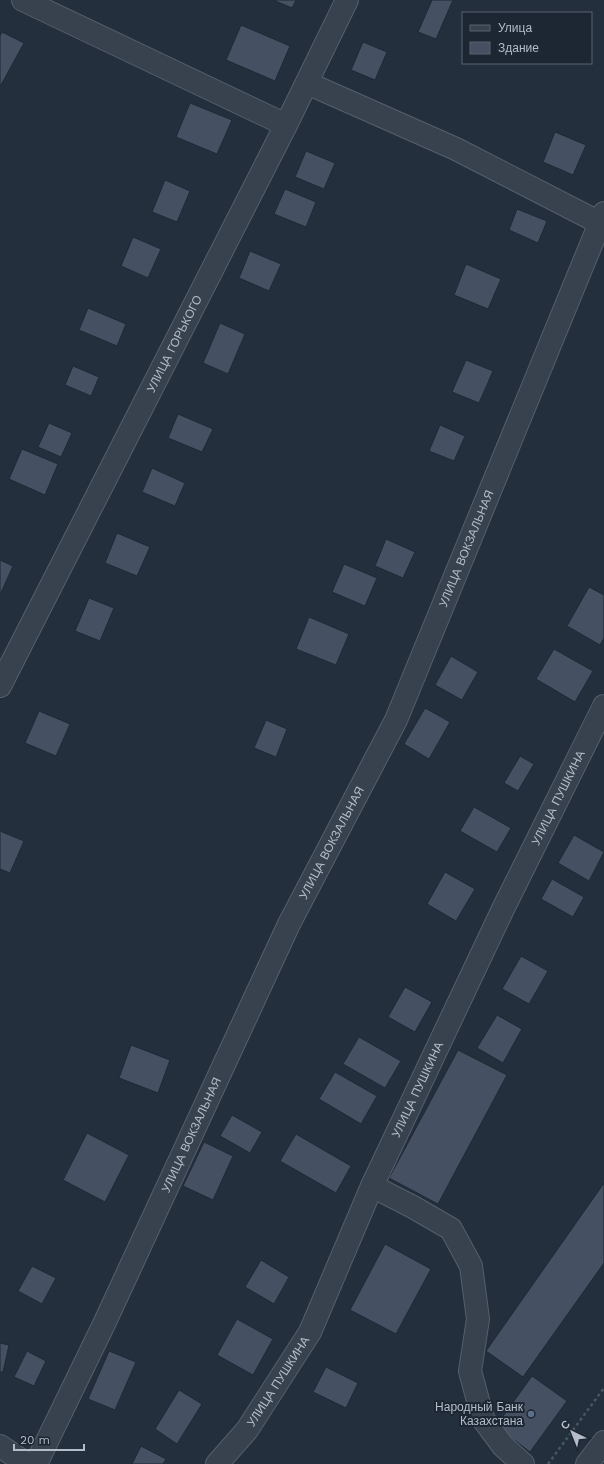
<svg xmlns="http://www.w3.org/2000/svg" width="604" height="1464" viewBox="0 0 604 1464" font-family="'Work Sans',sans-serif">
<style>
.building{fill:#455162;stroke:#1f2835}
.lines{fill:none;stroke-linecap:round;stroke-linejoin:round}
.minor-casing{stroke:#565f6c;stroke-width:24}
.path{stroke:#44595c;stroke-width:2.5;stroke-dasharray:3 3;stroke-linecap:butt}
.minor{stroke:#38414e;stroke-width:22}
.service-dot{fill:#5c6f8a;stroke:#1d2633;stroke-width:1.5}
.labels{text-anchor:middle;dominant-baseline:central;stroke-width:4;stroke-linejoin:round;paint-order:stroke}
.street-label{font-size:12px;fill:#b4bcc9;stroke:#1d2633}
.poi-label{font-size:12px;fill:#b4bcc9;stroke:#1d2633;text-anchor:end}
</style>
<rect width="100%" height="100%" fill="#242f3e"/>
<!-- building -->
<path class="building" d="M 273,0 L 296,0 L 292,8 Z
M 432,0 L 453,0 L 436,39 L 418,32 Z
M 241,25 L 290,46 L 275,81 L 226,60 Z
M 2,32 L 24,43 L 1,85 L 0,85 L 0,36 Z
M 363,42 L 387,52 L 375,80 L 351,70 Z
M 190,103 L 232,120 L 217,154 L 176,137 Z
M 555,132 L 586,145 L 573,175 L 543,162 Z
M 306,151 L 335,163 L 324,189 L 295,177 Z
M 165,180 L 190,191 L 177,222 L 152,212 Z
M 285,189 L 316,202 L 306,227 L 274,214 Z
M 517,209 L 547,221 L 538,243 L 509,230 Z
M 133,237 L 161,249 L 148,278 L 121,266 Z
M 250,251 L 281,264 L 269,291 L 239,278 Z
M 466,264 L 501,279 L 488,309 L 454,295 Z
M 88,308 L 126,324 L 117,346 L 79,330 Z
M 220,323 L 245,334 L 228,374 L 203,363 Z
M 466,360 L 493,371 L 479,403 L 452,392 Z
M 73,366 L 99,377 L 91,396 L 65,385 Z
M 178,414 L 213,429 L 202,452 L 168,438 Z
M 49,423 L 72,433 L 61,457 L 38,447 Z
M 440,425 L 465,436 L 454,461 L 429,451 Z
M 22,449 L 58,464 L 45,495 L 9,479 Z
M 152,468 L 185,483 L 175,506 L 142,492 Z
M 117,533 L 150,547 L 137,576 L 105,563 Z
M 386,539 L 415,552 L 403,578 L 375,566 Z
M 0,560 L 13,566 L 0,595 Z
M 344,564 L 377,578 L 365,606 L 332,592 Z
M 589,587 L 604,595 L 604,638 L 600,645 L 567,626 Z
M 89,598 L 114,608 L 100,641 L 75,631 Z
M 309,617 L 349,634 L 336,665 L 296,649 Z
M 554,649 L 593,671 L 575,702 L 536,679 Z
M 451,656 L 478,672 L 462,700 L 435,685 Z
M 425,708 L 450,722 L 429,759 L 404,744 Z
M 39,711 L 70,724 L 56,756 L 25,743 Z
M 266,720 L 287,729 L 276,757 L 254,748 Z
M 520,756 L 534,764 L 518,791 L 504,783 Z
M 474,807 L 511,828 L 497,852 L 460,831 Z
M 0,831 L 24,841 L 10,873 L 0,869 Z
M 574,835 L 604,852 L 589,881 L 558,863 Z
M 445,872 L 475,889 L 456,921 L 427,904 Z
M 552,879 L 584,897 L 573,917 L 541,899 Z
M 521,956 L 548,971 L 529,1004 L 502,989 Z
M 405,987 L 432,1002 L 415,1032 L 388,1017 Z
M 497,1015 L 522,1029 L 503,1063 L 477,1048 Z
M 359,1037 L 401,1061 L 385,1088 L 343,1064 Z
M 131,1045 L 170,1060 L 158,1093 L 119,1078 Z
M 458,1050 L 507,1075 L 438,1204 L 389,1178 Z
M 335,1072 L 377,1096 L 361,1124 L 319,1099 Z
M 232,1115 L 262,1132 L 250,1153 L 220,1136 Z
M 87,1133 L 129,1155 L 105,1202 L 63,1180 Z
M 296,1134 L 351,1166 L 336,1193 L 280,1161 Z
M 204,1142 L 233,1156 L 213,1200 L 183,1186 Z
M 604,1183 L 604,1263 L 523,1377 L 486,1351 Z
M 385,1244 L 431,1269 L 396,1334 L 350,1310 Z
M 261,1260 L 289,1277 L 274,1304 L 245,1287 Z
M 32,1266 L 56,1278 L 42,1304 L 18,1291 Z
M 237,1319 L 273,1339 L 253,1375 L 217,1355 Z
M 0,1343 L 9,1345 L 3,1372 L 0,1372 Z
M 27,1351 L 46,1361 L 34,1386 L 14,1377 Z
M 109,1351 L 136,1362 L 115,1410 L 88,1399 Z
M 326,1367 L 358,1383 L 346,1408 L 313,1392 Z
M 532,1376 L 567,1401 L 530,1452 L 496,1426 Z
M 179,1390 L 202,1404 L 177,1444 L 155,1429 Z
M 141,1446 L 166,1459 L 163,1464 L 132,1464 Z"/>
<g class="lines">
<defs>
<g id="minor">
<path d="M 23,0 L 286,125"/>
<path d="M 307,83 L 456,149 L 604,225"/>
<path id="s1" d="M 0,686 L 286,125 L 347,0"/>
<path d="M 372,1186 L 413,1207 L 451,1229 L 471,1266 L 478,1319 L 470,1371 L 483,1419 L 503,1446 L 523,1464"/>
<path d="M 0,1446 L 27,1464"/>
<path id="s2" d="M 36,1464 L 104,1324 L 289,924 L 396,720 L 604,213"/>
<path id="s3" d="M 217,1464 L 247,1430 L 310,1332 L 372,1186 L 503,909 L 604,706"/>
<path d="M 587,1464 L 604,1442"/>
</g>
</defs>
<!-- minor casing -->
<use href="#minor" class="minor-casing"/>
<!-- path -->
<path class="path" d="M 548,1464 L 604,1388"/>
<!-- minor -->
<use href="#minor" class="minor"/>
</g>
<!-- markers -->
<circle class="service-dot" cx="531" cy="1414" r="4"/>
<g class="labels">
<!-- street labels -->
<g class="street-label">
<text stroke="none"><textPath href="#s1" startOffset="384">УЛИЦА ГОРЬКОГО</textPath></text>
<text stroke="none"><textPath href="#s2" startOffset="1012">УЛИЦА ВОКЗАЛЬНАЯ</textPath></text>
<text stroke="none"><textPath href="#s3" startOffset="751">УЛИЦА ПУШКИНА</textPath></text>
<text stroke="none"><textPath href="#s2" startOffset="688">УЛИЦА ВОКЗАЛЬНАЯ</textPath></text>
<text stroke="none"><textPath href="#s3" startOffset="427">УЛИЦА ПУШКИНА</textPath></text>
<text stroke="none"><textPath href="#s2" startOffset="364">УЛИЦА ВОКЗАЛЬНАЯ</textPath></text>
<text stroke="none"><textPath href="#s3" startOffset="103">УЛИЦА ПУШКИНА</textPath></text>
</g>
<!-- poi labels -->
<g class="poi-label">
<text x="523" y="1407">Народный Банк<tspan x="523" dy="14">Казахстана</tspan></text>
</g>
</g>
<!-- legend -->
<rect x="462" y="12" width="130" height="52" fill="#1d2633" stroke="#59626f"/>
<rect x="470" y="25" width="20" height="6" fill="#38414e" stroke="#59626f"/>
<text x="498" y="32" font-size="12" fill="#b4bcc9">Улица</text>
<rect x="470" y="42" width="20" height="12" fill="#455162" stroke="#59626f"/>
<text x="498" y="52" font-size="12" fill="#b4bcc9">Здание</text>
<!-- north arrow -->
<g transform="translate(572 1432) rotate(317)" stroke="#1d2633" stroke-width="3" paint-order="stroke">
<path d="M0-3L7 15L0 10L-7 15Z" fill="#b4bcc9"/>
<text y="-6" font-size="11" font-weight="bold" text-anchor="middle" fill="#b4bcc9">С</text>
</g>
<!-- scale -->
<path d="M14 1444v6h70v-6" fill="none" stroke="#b4bcc9" stroke-width="2"/>
<text x="20" y="1444" font-size="12" fill="#b4bcc9" stroke="#1d2633" stroke-width="3" paint-order="stroke">20 m</text>
</svg>
